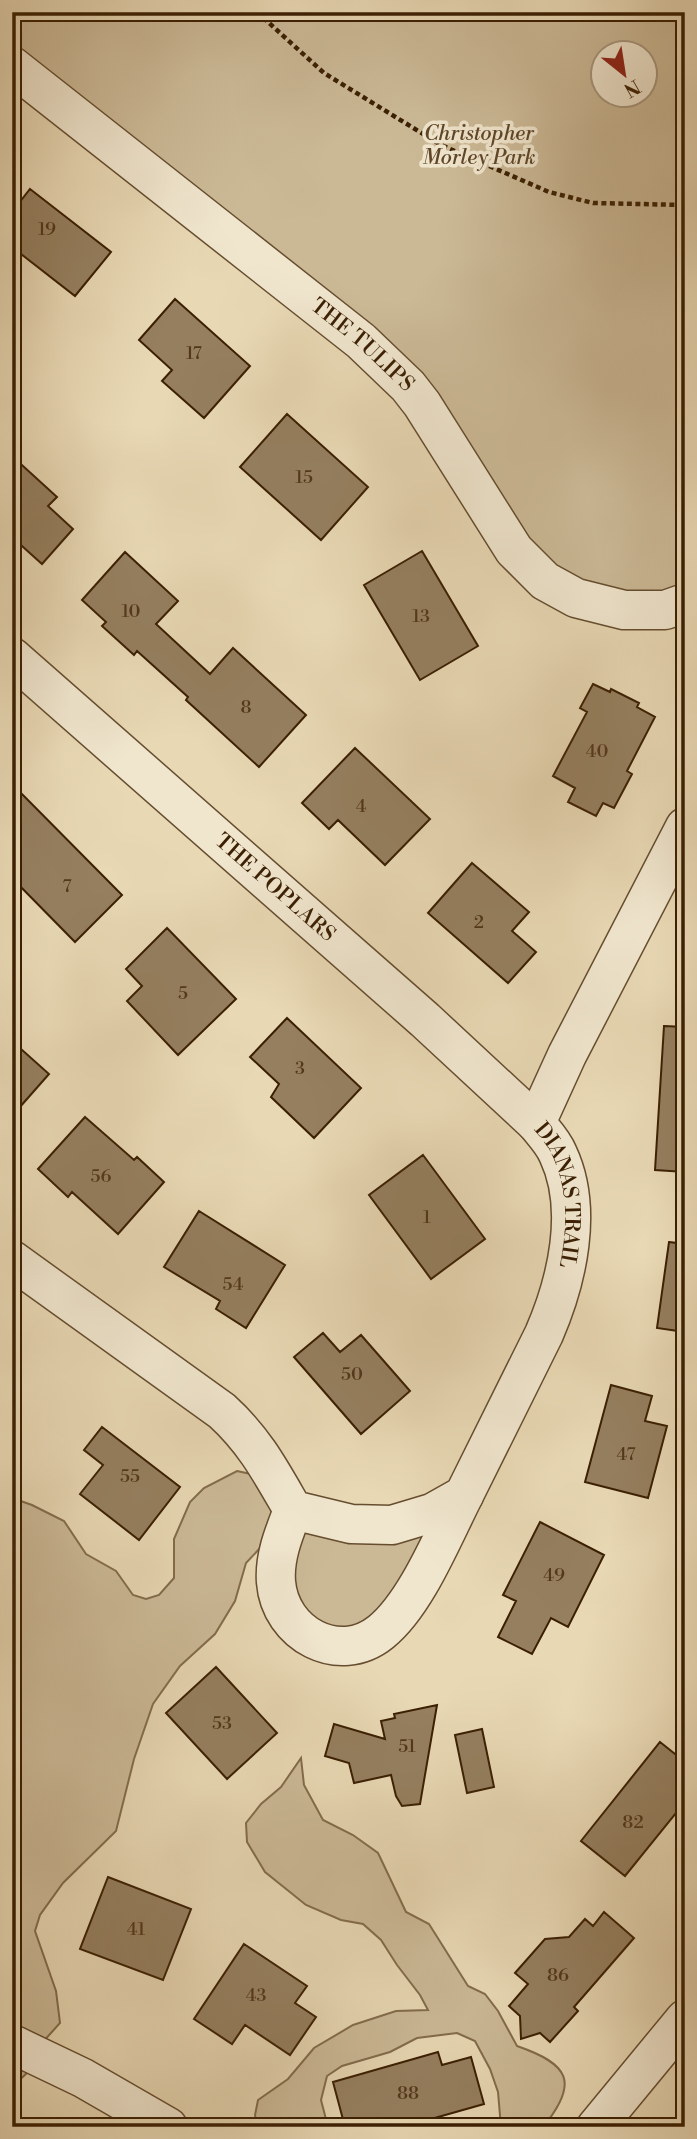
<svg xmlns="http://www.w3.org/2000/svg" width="697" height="2139" viewBox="0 0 697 2139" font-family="'Libre Bodoni',serif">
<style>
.green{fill:#cbb996;stroke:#836c4c;stroke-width:2;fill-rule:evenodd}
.building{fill:#957f5f;stroke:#3b1f03;stroke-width:2}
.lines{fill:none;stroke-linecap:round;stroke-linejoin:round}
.minor-casing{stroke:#664d2f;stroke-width:41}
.path{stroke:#3b1f03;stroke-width:4.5;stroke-dasharray:5 3.5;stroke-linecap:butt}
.minor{stroke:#f0e6ce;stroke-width:38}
.labels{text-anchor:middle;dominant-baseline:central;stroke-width:7;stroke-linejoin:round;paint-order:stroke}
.number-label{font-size:18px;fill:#52371a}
.park-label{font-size:21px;font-style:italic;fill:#5f4628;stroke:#f0e6ce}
.street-label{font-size:21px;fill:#3b1f03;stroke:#f0e6ce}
</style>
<rect width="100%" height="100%" fill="#e8d8b4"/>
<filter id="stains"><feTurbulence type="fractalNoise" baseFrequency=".00286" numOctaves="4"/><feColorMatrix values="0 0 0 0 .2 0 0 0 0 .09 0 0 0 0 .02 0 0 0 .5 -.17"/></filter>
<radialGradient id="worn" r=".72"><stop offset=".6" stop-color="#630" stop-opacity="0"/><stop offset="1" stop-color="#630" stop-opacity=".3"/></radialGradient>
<!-- green -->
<path class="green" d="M 12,12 L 685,12 L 685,603 L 576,598 L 422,404 L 12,66 ZM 602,52 L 644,52 L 644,94 L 602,94 Z
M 237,1471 L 260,1476 L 267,1483 L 274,1520 L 263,1545 L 246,1563 L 235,1601 L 215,1634 L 180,1666 L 153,1704 L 134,1759 L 116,1831 L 63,1883 L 40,1915 L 35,1931 L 56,1991 L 60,2023 L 32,2054 L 27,2073 L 12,2087 L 12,1498 L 32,1505 L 64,1521 L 86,1554 L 116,1571 L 133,1595 L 146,1599 L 159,1595 L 174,1578 L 174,1539 L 190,1502 L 204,1488 Z
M 464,1495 L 372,1639 L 284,1612 L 293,1510 L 351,1524 Z
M 301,1758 L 304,1785 L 323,1820 L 353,1835 L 378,1853 L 406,1912 L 429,1924 L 468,1986 L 485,1994 L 498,2011 L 517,2046 C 569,2064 580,2082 543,2127 L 501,2127 L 498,2092 L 490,2069 L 475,2041 L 457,2033 L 417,2038 L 390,2052 L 342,2066 L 327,2076 L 321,2100 L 328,2127 L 257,2127 L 255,2115 L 258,2100 L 288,2079 L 314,2048 L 353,2025 L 396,2011 L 428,2010 L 420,1995 L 397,1965 L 381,1940 L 363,1924 L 341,1920 L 306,1905 L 265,1872 L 247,1842 L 246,1823 L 261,1804 L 281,1787 Z"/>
<!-- building -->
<path class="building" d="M 30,189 L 111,252 L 75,296 L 12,247 L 12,212 Z
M 175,299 L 250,366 L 204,418 L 162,381 L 172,370 L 139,340 Z
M 287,414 L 368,487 L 321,540 L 240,467 Z
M 12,456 L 57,497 L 48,506 L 73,529 L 42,564 L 12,537 Z
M 422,551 L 478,646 L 420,680 L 364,585 Z
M 125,552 L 178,601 L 156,624 L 210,674 L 233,648 L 306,715 L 259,767 L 186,700 L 188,697 L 137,651 L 134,655 L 102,626 L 106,622 L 82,600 Z
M 593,684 L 610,692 L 611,689 L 639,703 L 637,707 L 655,717 L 627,771 L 632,774 L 614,808 L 603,803 L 596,816 L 568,802 L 575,788 L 553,776 L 587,712 L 580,708 Z
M 355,748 L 430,819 L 385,865 L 338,820 L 329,829 L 302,803 Z
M 12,784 L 122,895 L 75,942 L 12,878 Z
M 472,863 L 529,912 L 512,931 L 536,952 L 508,983 L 428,913 Z
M 167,928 L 236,999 L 178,1055 L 127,1001 L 142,986 L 126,969 Z
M 287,1018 L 361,1088 L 314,1138 L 271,1097 L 279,1084 L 250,1057 Z
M 664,1026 L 685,1027 L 685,1172 L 655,1170 Z
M 12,1041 L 49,1074 L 12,1116 Z
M 85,1117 L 134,1160 L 137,1157 L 164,1182 L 118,1234 L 72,1192 L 68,1197 L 38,1169 Z
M 423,1155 L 485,1239 L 431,1279 L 369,1195 Z
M 199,1211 L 285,1265 L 246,1328 L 216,1309 L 220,1301 L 164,1267 Z
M 669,1242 L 685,1244 L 685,1332 L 657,1328 Z
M 323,1333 L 340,1352 L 361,1335 L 410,1391 L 361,1434 L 294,1357 Z
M 611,1385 L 652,1396 L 645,1421 L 667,1426 L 648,1498 L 585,1482 Z
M 102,1427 L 180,1487 L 139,1540 L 80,1494 L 103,1465 L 84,1450 Z
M 540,1522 L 604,1555 L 568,1627 L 551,1618 L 532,1654 L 498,1637 L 516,1601 L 503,1595 Z
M 216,1667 L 277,1733 L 227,1779 L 166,1713 Z
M 437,1705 L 420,1804 L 402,1806 L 396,1796 L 391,1775 L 354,1783 L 349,1763 L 325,1756 L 334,1724 L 385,1739 L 381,1721 L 395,1718 L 394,1714 Z
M 482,1729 L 494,1787 L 467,1793 L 455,1735 Z
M 660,1742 L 685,1762 L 685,1802 L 625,1876 L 581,1841 Z
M 108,1877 L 191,1909 L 163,1980 L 80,1949 Z
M 604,1912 L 634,1938 L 574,2007 L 578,2011 L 550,2042 L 540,2033 L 521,2039 L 520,2016 L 509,2006 L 528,1984 L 515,1973 L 545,1939 L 569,1937 L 585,1919 L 593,1926 Z
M 244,1944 L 307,1986 L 295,2003 L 316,2017 L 290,2055 L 245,2025 L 232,2044 L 194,2019 Z
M 438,2052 L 442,2065 L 471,2057 L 484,2104 L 403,2127 L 345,2127 L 333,2082 Z"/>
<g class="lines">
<defs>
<g id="minor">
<path id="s1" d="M 12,66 L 361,341 L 408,386 L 422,404 L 514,550 L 545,581 L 576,598 L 624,610 L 665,610 L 685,603"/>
<path id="s2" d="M 12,657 L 425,1020 L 536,1123 C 544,1133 553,1142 558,1154 C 584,1209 567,1281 544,1334 L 464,1495 L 432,1513 L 392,1525 L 351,1524 L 293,1510 C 271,1472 255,1441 222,1411 L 12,1260"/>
<path d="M 536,1123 L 567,1055 L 685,827"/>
<path d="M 293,1510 C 284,1533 274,1557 276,1582 C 280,1634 339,1666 381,1632 C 416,1604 443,1536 464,1495"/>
<path d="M 12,2044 L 83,2078 L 168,2127"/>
<path d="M 596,2127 L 685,2019"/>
</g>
</defs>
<!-- minor casing -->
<use href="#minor" class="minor-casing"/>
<!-- path -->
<path class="path" d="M 257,12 L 324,73 L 441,145 L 549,192 L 593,203 L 685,205"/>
<!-- minor -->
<use href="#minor" class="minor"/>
</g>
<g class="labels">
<!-- number labels -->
<g class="number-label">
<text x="47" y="229">19</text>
<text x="194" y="353">17</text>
<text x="304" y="477">15</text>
<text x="131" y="611">10</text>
<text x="421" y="616">13</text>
<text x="246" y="707">8</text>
<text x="597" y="751">40</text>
<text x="361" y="806">4</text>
<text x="67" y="886">7</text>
<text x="479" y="922">2</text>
<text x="183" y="993">5</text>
<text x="300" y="1068">3</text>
<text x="101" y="1176">56</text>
<text x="427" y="1217">1</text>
<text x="233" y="1284">54</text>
<text x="352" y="1374">50</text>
<text x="626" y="1454">47</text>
<text x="130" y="1476">55</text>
<text x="554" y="1575">49</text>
<text x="222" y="1723">53</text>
<text x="407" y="1746">51</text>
<text x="633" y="1822">82</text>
<text x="136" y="1929">41</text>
<text x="558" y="1975">86</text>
<text x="256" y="1995">43</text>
<text x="408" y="2093">88</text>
</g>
<!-- park labels -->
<g class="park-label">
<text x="479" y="134">Christopher<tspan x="479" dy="24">Morley Park</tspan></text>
</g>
<!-- street labels -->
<g class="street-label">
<text stroke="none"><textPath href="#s1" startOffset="448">THE TULIPS</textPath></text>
<text stroke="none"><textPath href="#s2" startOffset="350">THE POPLARS</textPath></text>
<text stroke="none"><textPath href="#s2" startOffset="780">DIANAS TRAIL</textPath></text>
</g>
</g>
<!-- margin -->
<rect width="697" height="2139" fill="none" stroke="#e8d8b4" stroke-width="42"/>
<rect x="14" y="14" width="669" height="2111" fill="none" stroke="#3b1f03" stroke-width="3.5"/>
<rect x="21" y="21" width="655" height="2097" fill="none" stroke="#3b1f03" stroke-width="2"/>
<!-- north arrow -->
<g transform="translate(624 74) rotate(150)"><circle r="33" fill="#f0e6ce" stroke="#a8967d" stroke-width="2"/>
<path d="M0-5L12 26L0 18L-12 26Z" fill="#8f2418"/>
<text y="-10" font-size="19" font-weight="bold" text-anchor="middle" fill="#3b1f03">N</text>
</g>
<rect width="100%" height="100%" filter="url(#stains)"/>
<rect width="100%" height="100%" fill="url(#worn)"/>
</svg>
